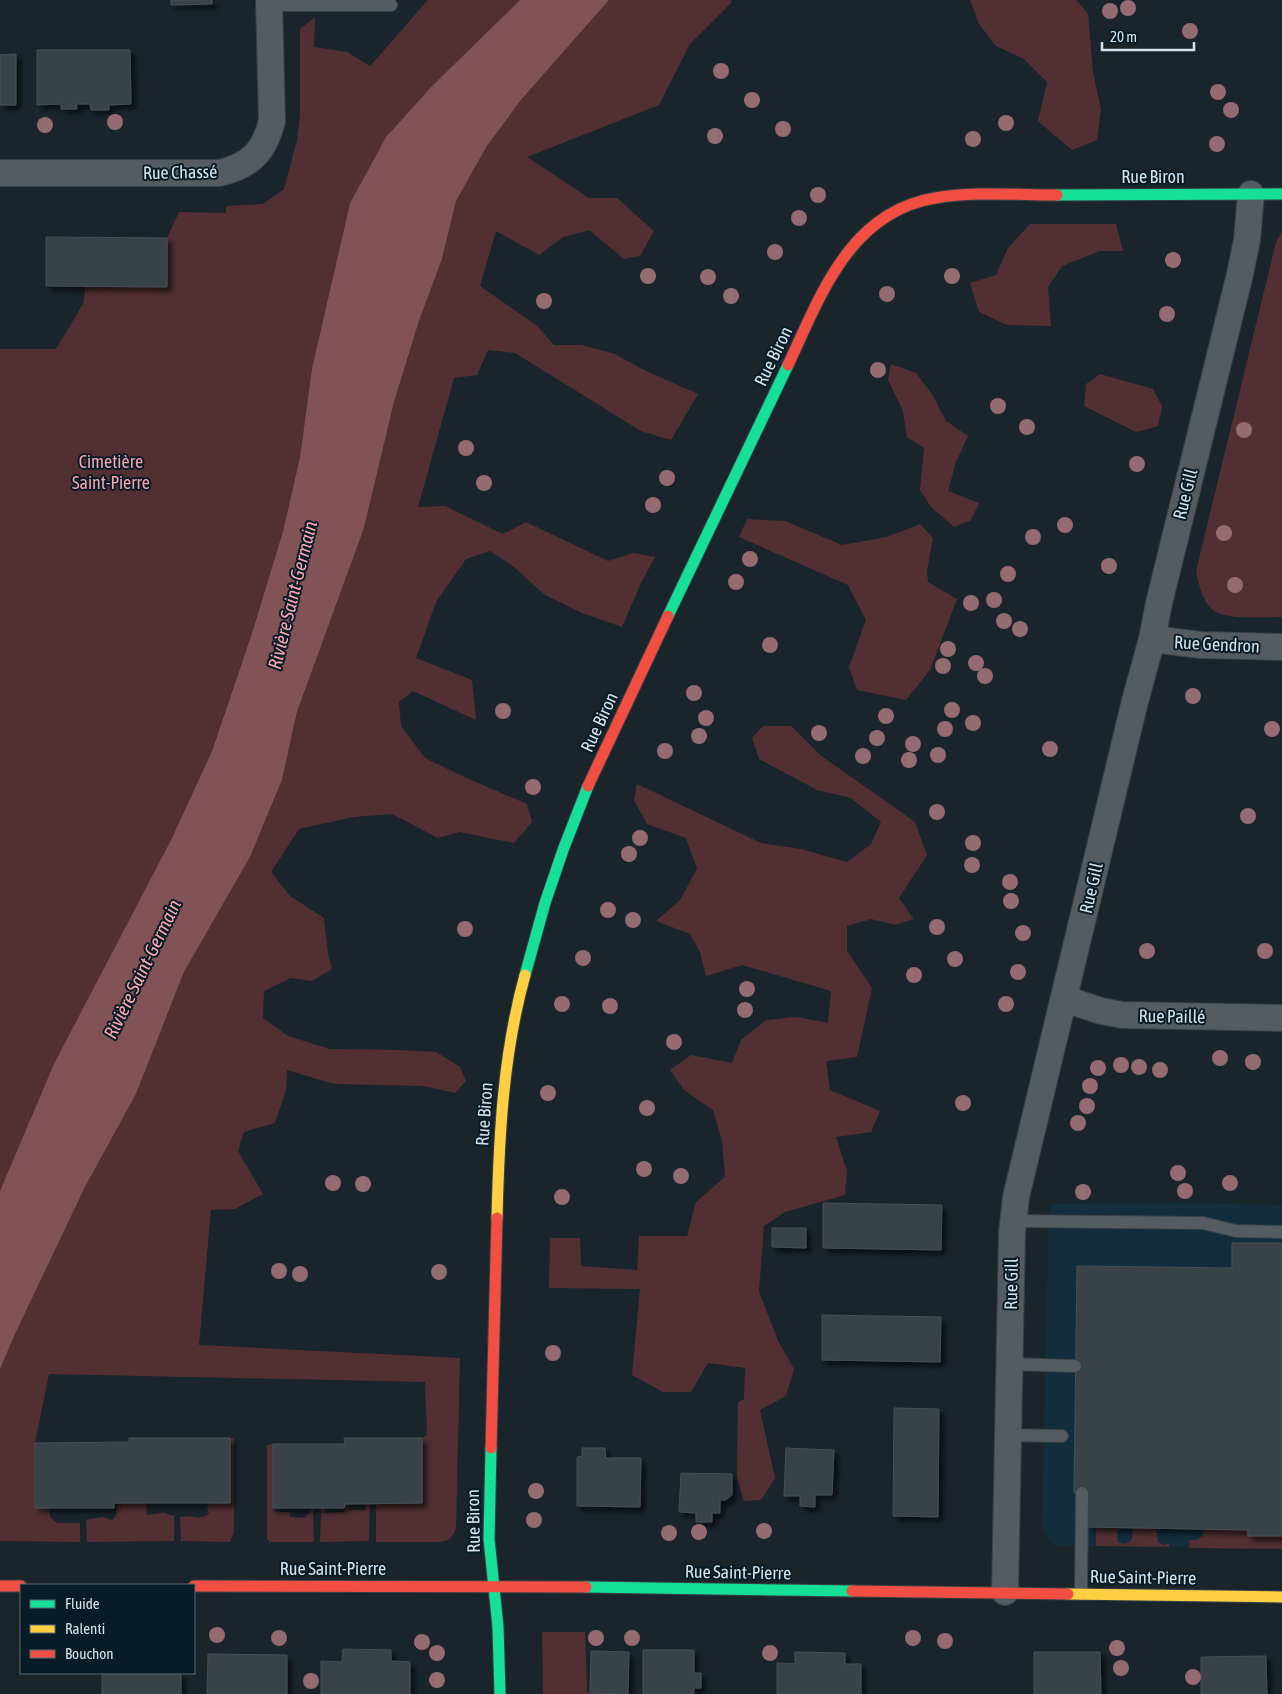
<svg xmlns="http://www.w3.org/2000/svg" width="1282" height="1694" viewBox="0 0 1282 1694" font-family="'Asap Condensed',sans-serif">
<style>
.built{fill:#122d3b}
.green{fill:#522f33}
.water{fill:#815256}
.building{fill:#384247;stroke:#464f55;filter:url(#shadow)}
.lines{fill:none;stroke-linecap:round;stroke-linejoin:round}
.lane-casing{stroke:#374046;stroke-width:14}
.street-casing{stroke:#374046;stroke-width:28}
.fast-casing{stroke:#374046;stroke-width:13}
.slow-casing{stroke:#374046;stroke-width:13}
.jam-casing{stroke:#374046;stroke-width:13}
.lane{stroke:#545c61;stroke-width:12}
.street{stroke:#545c61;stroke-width:26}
.fast{stroke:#16e098;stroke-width:11}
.slow{stroke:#ffcf43;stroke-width:11}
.jam{stroke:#f24e42;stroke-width:11}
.tree{fill:#946b71}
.labels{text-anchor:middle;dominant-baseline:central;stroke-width:4;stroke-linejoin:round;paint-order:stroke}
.street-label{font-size:18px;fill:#d5e2ea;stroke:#081c28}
.park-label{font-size:18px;fill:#f8a4aa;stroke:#081c28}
.water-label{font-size:19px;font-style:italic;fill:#fda9ae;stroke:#081c28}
</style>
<defs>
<filter id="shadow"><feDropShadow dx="4.5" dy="4.5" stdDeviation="2.5" flood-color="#0009"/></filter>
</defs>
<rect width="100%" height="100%" fill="#1a252b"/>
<!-- built -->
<path class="built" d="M 1177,1203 L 1282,1205 L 1282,1549 L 1056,1545 L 1050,1542 L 1042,1527 L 1048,1239 L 1051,1204 Z"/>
<!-- green -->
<path class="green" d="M 428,0 L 520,0 L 432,86 L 386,137 L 350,203 L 312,368 L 300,457 L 283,531 L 252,633 L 212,751 L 171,840 L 133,915 L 0,1191 L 0,349 L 56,349 L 83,304 L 86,286 L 167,238 L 179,212 L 226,213 L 226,206 L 263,204 L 284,189 L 297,140 L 300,115 L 300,29 L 315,17 L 314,47 L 347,52 L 370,66 Z
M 609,0 L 731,0 L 732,2 L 690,44 L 659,105 L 527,157 L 589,198 L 617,198 L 654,231 L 640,256 L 624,259 L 589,230 L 563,237 L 539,255 L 496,231 L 480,286 L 536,325 L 554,345 L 582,345 L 615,354 L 642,369 L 698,394 L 671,440 L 641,431 L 515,353 L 488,350 L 477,375 L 454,378 L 418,507 L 445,506 L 503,534 L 526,522 L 608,561 L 633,553 L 655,557 L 641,583 L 622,627 L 582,613 L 545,595 L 514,567 L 490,551 L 466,559 L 436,602 L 416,658 L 472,680 L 476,720 L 413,691 L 399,702 L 401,726 L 425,758 L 462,776 L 527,804 L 532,822 L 514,843 L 459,832 L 438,838 L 392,814 L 353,817 L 299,829 L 271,872 L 290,896 L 324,918 L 328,954 L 332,969 L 312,981 L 291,978 L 264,991 L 263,1018 L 288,1036 L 330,1049 L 397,1050 L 436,1052 L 460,1067 L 466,1081 L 455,1093 L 424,1086 L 334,1084 L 287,1070 L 286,1090 L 275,1123 L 244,1132 L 238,1151 L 263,1194 L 235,1209 L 211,1210 L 199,1345 L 460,1358 L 456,1528 C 453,1537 450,1540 440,1542 L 376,1542 L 376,1503 L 422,1503 L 422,1438 L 427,1435 L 425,1382 L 49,1374 L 35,1443 L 35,1508 L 49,1508 L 50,1517 L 57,1523 L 80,1523 L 80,1542 L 0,1541 L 0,1369 L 16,1332 L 85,1187 L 136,1094 L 184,972 L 250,857 L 282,780 L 297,712 L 364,528 L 394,402 L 419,321 L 442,259 L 456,201 L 487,146 L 521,100 Z
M 970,0 L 1076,0 L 1088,14 L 1093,72 L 1101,109 L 1097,140 L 1072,150 L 1038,121 L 1047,82 L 1024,59 L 996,46 L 979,24 Z
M 1030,224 L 1116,224 L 1123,251 L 1100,251 L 1062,266 L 1048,287 L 1051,326 L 1007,325 L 979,312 L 970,283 L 996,275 L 1008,248 Z
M 1282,232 L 1282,617 C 1264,617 1231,620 1216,612 C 1203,605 1199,585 1196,571 L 1276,242 Z
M 891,364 L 916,373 L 932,394 L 946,421 L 968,436 L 956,462 L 948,491 L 979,503 L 971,520 L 954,527 L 931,507 L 920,490 L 924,448 L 907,437 L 903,411 L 888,380 Z
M 1100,374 L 1153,389 L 1162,406 L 1158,426 L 1136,432 L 1084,406 L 1086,384 Z
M 747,519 L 785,521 L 842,545 L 887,537 L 920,524 L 933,538 L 927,571 L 928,582 L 957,599 L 930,670 L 906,700 L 857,690 L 849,667 L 866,620 L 848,585 L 739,537 Z
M 763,726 L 791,726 L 820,755 L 915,822 L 927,855 L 899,898 L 914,919 L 895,925 L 871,919 L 847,926 L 847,951 L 872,988 L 857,1057 L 826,1061 L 830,1090 L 880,1111 L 871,1132 L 836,1137 L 847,1171 L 845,1195 L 785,1212 L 764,1226 L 759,1291 L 778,1341 L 794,1369 L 786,1396 L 760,1410 L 775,1478 L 761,1500 L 744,1501 L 737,1479 L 738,1402 L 744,1399 L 745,1368 L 708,1363 L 691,1392 L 663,1392 L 632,1375 L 640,1289 L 549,1288 L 550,1238 L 580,1238 L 581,1266 L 637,1270 L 639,1236 L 687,1236 L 696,1202 L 725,1177 L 722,1141 L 713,1110 L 684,1090 L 670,1070 L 691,1055 L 732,1063 L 741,1040 L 766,1020 L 797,1017 L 828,1023 L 831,991 L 742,965 L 706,976 L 700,952 L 690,934 L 656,921 L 680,900 L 697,869 L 686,838 L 647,824 L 634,800 L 637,784 L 761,843 L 801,849 L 847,862 L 871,844 L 881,822 L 851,798 L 817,790 L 759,759 L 752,738 Z
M 230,1438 L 234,1438 L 234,1533 L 230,1542 L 181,1541 L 180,1517 C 191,1514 201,1522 209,1513 L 207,1507 L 209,1503 L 230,1503 Z
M 273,1444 L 273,1508 L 275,1512 L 290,1512 L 290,1517 L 305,1518 L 313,1508 L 314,1542 L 270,1542 L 267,1539 L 267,1445 Z
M 117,1503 L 146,1503 L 147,1515 L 164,1513 L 174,1516 L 174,1541 L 87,1542 L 86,1520 L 102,1517 L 112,1520 L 116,1516 Z
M 345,1504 L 349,1504 L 349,1510 L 365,1510 L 366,1504 L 370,1504 L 369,1541 L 320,1542 L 321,1508 L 325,1508 L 325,1513 L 344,1512 Z
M 1096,1528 L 1118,1528 L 1117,1537 L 1118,1542 C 1124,1545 1128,1544 1132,1539 L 1133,1528 L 1156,1529 L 1158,1542 L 1164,1545 L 1169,1543 L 1169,1547 L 1096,1546 Z
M 1204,1529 L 1248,1530 L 1248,1536 L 1282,1536 L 1282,1549 L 1189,1548 L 1189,1540 L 1197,1540 L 1202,1536 Z
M 542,1632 L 585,1632 L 587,1692 L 633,1694 L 543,1694 Z"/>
<!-- water -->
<path class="water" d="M 520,0 L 609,0 L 521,100 L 487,146 L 456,201 L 442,259 L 419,321 L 394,402 L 364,528 L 297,712 L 282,780 L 250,857 L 184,972 L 136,1094 L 85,1187 L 16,1332 L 0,1369 L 0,1191 L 54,1064 L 171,840 L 212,751 L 252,633 L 283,531 L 300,457 L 312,368 L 350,203 L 386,137 L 432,86 Z"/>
<!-- building -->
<path class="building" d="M 171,0 L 212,0 L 212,4 L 171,5 Z
M 37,50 L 130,50 L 131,104 L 109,105 L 109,110 L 91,110 L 90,104 L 76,104 L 77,109 L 61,109 L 61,104 L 37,105 Z
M 16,54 L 16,105 L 0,105 L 0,55 Z
M 46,237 L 167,238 L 167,287 L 46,286 Z
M 823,1203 L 942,1205 L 941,1250 L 823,1248 Z
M 772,1228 L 806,1228 L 806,1248 L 772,1247 Z
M 1232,1243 L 1282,1243 L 1282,1536 L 1248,1536 L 1248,1530 L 1088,1527 L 1088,1493 L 1074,1493 L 1077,1266 L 1232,1268 Z
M 822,1315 L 941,1317 L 940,1362 L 822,1360 Z
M 894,1408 L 939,1409 L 938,1517 L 893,1516 Z
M 129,1438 L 230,1438 L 230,1503 L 114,1503 L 114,1508 L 35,1508 L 35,1443 L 129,1442 Z
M 344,1438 L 422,1438 L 422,1503 L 345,1504 L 344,1508 L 273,1508 L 273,1444 L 345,1444 Z
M 582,1448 L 605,1448 L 606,1458 L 641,1458 L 640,1507 L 577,1506 L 577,1457 L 582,1456 Z
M 786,1448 L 834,1450 L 832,1495 L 815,1495 L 815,1507 L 800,1506 L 800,1496 L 784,1496 Z
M 681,1473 L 732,1474 L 732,1495 L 726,1500 L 720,1500 L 720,1513 L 712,1513 L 712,1522 L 696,1522 L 696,1513 L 679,1512 Z
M 343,1649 L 391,1650 L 391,1661 L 410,1662 L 410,1694 L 321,1694 L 321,1661 L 342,1662 Z
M 643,1650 L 694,1650 L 694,1673 L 701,1673 L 701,1688 L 694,1688 L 694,1694 L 643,1694 Z
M 591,1651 L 629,1652 L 628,1694 L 590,1693 Z
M 795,1652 L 845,1653 L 845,1664 L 861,1664 L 861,1694 L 777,1694 L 777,1663 L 795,1664 Z
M 1034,1652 L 1100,1652 L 1101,1694 L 1034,1694 Z
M 208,1654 L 287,1655 L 287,1694 L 207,1694 Z
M 1266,1656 L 1267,1694 L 1201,1694 L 1201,1657 Z
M 102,1673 L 181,1673 L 181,1694 L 102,1694 Z"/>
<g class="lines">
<defs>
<path id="lane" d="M 269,5 L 391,5
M 1013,1221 L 1203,1223 L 1236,1231 L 1282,1232
M 1010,1364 L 1075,1366
M 1008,1435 L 1062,1436
M 1081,1594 L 1082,1493"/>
<path id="street" d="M 0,173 L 220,173 C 251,165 264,152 272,121 L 269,0
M 1152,639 L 1201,645 L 1282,647
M 1065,999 L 1101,1011 L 1122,1015 L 1282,1018
M 1005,1592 L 1012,1233 L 1016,1197 L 1134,705 L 1152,639 L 1159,603 L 1240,274 L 1247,240 L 1251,194"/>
<path id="fast" d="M 1057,195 L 1282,194
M 668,616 L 788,365
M 525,975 L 545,903 L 563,850 L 588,786
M 491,1448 L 489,1539 L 498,1627 L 500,1694
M 586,1587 L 852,1591"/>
<path id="slow" d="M 497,1218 C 499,1136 503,1054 525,975
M 1068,1594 L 1282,1597"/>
<path id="jam" d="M 788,365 C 820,297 849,212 935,198 C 974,191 1017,195 1057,195
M 588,786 L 668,616
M 491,1448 L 497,1218
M 0,1586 L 21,1586
M 194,1586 L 586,1587
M 852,1591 L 1068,1594"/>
</defs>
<!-- lane casing -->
<use href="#lane" class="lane-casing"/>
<!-- street casing -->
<use href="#street" class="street-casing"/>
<!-- fast casing -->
<use href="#fast" class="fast-casing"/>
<!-- slow casing -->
<use href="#slow" class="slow-casing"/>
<!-- jam casing -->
<use href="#jam" class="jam-casing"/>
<!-- lane -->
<use href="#lane" class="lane"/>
<!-- street -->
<use href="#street" class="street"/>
<!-- fast -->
<use href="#fast" class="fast"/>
<!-- slow -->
<use href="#slow" class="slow"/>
<!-- jam -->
<use href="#jam" class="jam"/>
</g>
<!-- trees -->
<g class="tree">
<circle cx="1128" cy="8" r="8"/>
<circle cx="1110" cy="11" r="8"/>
<circle cx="1190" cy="31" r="8"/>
<circle cx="721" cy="71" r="8"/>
<circle cx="1218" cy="92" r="8"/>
<circle cx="752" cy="100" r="8"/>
<circle cx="1231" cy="110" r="8"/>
<circle cx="115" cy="122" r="8"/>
<circle cx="1006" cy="123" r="8"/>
<circle cx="45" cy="125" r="8"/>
<circle cx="783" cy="129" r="8"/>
<circle cx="715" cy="136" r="8"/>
<circle cx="973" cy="139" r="8"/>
<circle cx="1217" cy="144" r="8"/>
<circle cx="818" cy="195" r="8"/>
<circle cx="799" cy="218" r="8"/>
<circle cx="775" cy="252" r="8"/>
<circle cx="1173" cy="260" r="8"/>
<circle cx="648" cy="276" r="8"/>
<circle cx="952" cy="276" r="8"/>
<circle cx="708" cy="277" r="8"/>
<circle cx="887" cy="294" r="8"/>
<circle cx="731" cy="296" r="8"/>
<circle cx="544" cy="301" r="8"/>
<circle cx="1167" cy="314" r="8"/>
<circle cx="878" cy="370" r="8"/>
<circle cx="998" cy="406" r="8"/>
<circle cx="1027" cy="427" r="8"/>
<circle cx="1244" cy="430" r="8"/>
<circle cx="466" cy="448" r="8"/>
<circle cx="1137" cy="464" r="8"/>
<circle cx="667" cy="478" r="8"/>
<circle cx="484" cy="483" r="8"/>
<circle cx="653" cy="505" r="8"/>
<circle cx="1065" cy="525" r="8"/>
<circle cx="1224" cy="533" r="8"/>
<circle cx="1033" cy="537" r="8"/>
<circle cx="750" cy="559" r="8"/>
<circle cx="1109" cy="566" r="8"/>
<circle cx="1008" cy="574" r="8"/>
<circle cx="736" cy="582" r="8"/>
<circle cx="1235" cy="585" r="8"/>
<circle cx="994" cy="600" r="8"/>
<circle cx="971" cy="603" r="8"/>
<circle cx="1004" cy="621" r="8"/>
<circle cx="1020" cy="629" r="8"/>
<circle cx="770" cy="645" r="8"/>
<circle cx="948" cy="649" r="8"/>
<circle cx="976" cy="663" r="8"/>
<circle cx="943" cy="666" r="8"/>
<circle cx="985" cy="676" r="8"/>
<circle cx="694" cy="693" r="8"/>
<circle cx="1193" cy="696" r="8"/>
<circle cx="952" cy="710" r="8"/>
<circle cx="503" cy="711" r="8"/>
<circle cx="886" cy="716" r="8"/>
<circle cx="706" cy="718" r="8"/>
<circle cx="973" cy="723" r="8"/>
<circle cx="945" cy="729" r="8"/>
<circle cx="1272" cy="729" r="8"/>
<circle cx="819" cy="733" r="8"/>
<circle cx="699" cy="736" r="8"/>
<circle cx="877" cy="738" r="8"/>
<circle cx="913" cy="744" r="8"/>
<circle cx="1050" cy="749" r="8"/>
<circle cx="665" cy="751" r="8"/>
<circle cx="938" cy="755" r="8"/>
<circle cx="863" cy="756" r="8"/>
<circle cx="909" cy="760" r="8"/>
<circle cx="533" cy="787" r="8"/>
<circle cx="937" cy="812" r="8"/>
<circle cx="1248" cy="816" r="8"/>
<circle cx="640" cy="838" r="8"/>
<circle cx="973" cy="843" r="8"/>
<circle cx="629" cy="854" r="8"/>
<circle cx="972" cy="865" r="8"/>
<circle cx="1010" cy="882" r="8"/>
<circle cx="1011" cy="901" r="8"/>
<circle cx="608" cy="910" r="8"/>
<circle cx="633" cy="920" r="8"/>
<circle cx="937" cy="927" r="8"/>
<circle cx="465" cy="929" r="8"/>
<circle cx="1023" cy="933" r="8"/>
<circle cx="1147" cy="951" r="8"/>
<circle cx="1265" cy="951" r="8"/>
<circle cx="583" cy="958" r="8"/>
<circle cx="955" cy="959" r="8"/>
<circle cx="1018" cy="972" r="8"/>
<circle cx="914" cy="975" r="8"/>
<circle cx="747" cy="989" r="8"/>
<circle cx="562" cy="1004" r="8"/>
<circle cx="1006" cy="1004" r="8"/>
<circle cx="610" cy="1006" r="8"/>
<circle cx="745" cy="1010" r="8"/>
<circle cx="674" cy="1042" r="8"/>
<circle cx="1220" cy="1058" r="8"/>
<circle cx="1253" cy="1062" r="8"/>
<circle cx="1121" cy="1065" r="8"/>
<circle cx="1139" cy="1067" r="8"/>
<circle cx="1098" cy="1068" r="8"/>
<circle cx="1160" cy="1070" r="8"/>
<circle cx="1090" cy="1086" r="8"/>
<circle cx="548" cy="1093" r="8"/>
<circle cx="963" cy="1103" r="8"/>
<circle cx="1087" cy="1106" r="8"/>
<circle cx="647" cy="1108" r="8"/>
<circle cx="1078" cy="1123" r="8"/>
<circle cx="644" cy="1169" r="8"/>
<circle cx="1178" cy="1173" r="8"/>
<circle cx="681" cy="1176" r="8"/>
<circle cx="333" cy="1183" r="8"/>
<circle cx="1230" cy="1183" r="8"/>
<circle cx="363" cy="1184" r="8"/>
<circle cx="1185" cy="1191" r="8"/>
<circle cx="1083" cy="1192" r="8"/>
<circle cx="562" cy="1197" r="8"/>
<circle cx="279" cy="1271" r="8"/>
<circle cx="439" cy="1272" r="8"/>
<circle cx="300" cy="1274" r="8"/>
<circle cx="553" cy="1353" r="8"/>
<circle cx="536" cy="1491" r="8"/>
<circle cx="534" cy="1520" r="8"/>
<circle cx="764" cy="1531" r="8"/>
<circle cx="699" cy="1532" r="8"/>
<circle cx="669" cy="1533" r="8"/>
<circle cx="217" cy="1635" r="8"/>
<circle cx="279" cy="1638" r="8"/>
<circle cx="596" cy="1638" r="8"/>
<circle cx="632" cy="1638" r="8"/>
<circle cx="913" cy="1638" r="8"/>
<circle cx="945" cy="1641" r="8"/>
<circle cx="422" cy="1642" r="8"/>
<circle cx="1117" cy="1648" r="8"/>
<circle cx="437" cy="1653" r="8"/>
<circle cx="770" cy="1653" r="8"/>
<circle cx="1121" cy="1668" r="8"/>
<circle cx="1193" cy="1677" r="8"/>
<circle cx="437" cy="1680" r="8"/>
<circle cx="311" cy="1681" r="8"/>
</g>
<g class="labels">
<!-- street labels -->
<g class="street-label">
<text transform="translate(180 172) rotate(-1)">Rue Chassé</text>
<text x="1153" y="176">Rue Biron</text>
<text transform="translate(773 356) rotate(-64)">Rue Biron</text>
<text transform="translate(1185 494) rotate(-76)">Rue Gill</text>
<text transform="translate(1217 644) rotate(3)">Rue Gendron</text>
<text transform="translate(599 722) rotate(-65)">Rue Biron</text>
<text transform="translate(1091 888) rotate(-77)">Rue Gill</text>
<text transform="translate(1172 1016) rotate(1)">Rue Paillé</text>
<text transform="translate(484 1114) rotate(-86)">Rue Biron</text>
<text transform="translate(1011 1284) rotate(-89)">Rue Gill</text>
<text transform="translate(473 1521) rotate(-91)">Rue Biron</text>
<text x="333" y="1568">Rue Saint-Pierre</text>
<text transform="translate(738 1572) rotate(1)">Rue Saint-Pierre</text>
<text transform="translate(1143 1577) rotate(1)">Rue Saint-Pierre</text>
</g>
<!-- park labels -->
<g class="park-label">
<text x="111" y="461">Cimetière<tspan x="111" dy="21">Saint-Pierre</tspan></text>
</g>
<!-- water labels -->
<g class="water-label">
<text transform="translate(292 595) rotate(-76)">Rivière Saint-Germain</text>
<text transform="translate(142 969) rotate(-64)">Rivière Saint-Germain</text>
</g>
</g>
<!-- legend -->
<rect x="20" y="1584" width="175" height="90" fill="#081c28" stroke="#5a6b76"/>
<rect x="30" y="1600" width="25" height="8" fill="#16e098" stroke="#5a6b76"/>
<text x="65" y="1609" font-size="15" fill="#d5e2ea">Fluide</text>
<rect x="30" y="1625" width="25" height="8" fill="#ffcf43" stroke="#5a6b76"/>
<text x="65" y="1634" font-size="15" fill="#d5e2ea">Ralenti</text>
<rect x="30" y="1650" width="25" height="8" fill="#f24e42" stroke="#5a6b76"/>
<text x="65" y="1659" font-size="15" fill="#d5e2ea">Bouchon</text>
<!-- scale -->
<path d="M1102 42v8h92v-8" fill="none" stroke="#d5e2ea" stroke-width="2.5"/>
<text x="1110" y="42" font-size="15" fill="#d5e2ea" stroke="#081c28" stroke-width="4" paint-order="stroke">20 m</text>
</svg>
